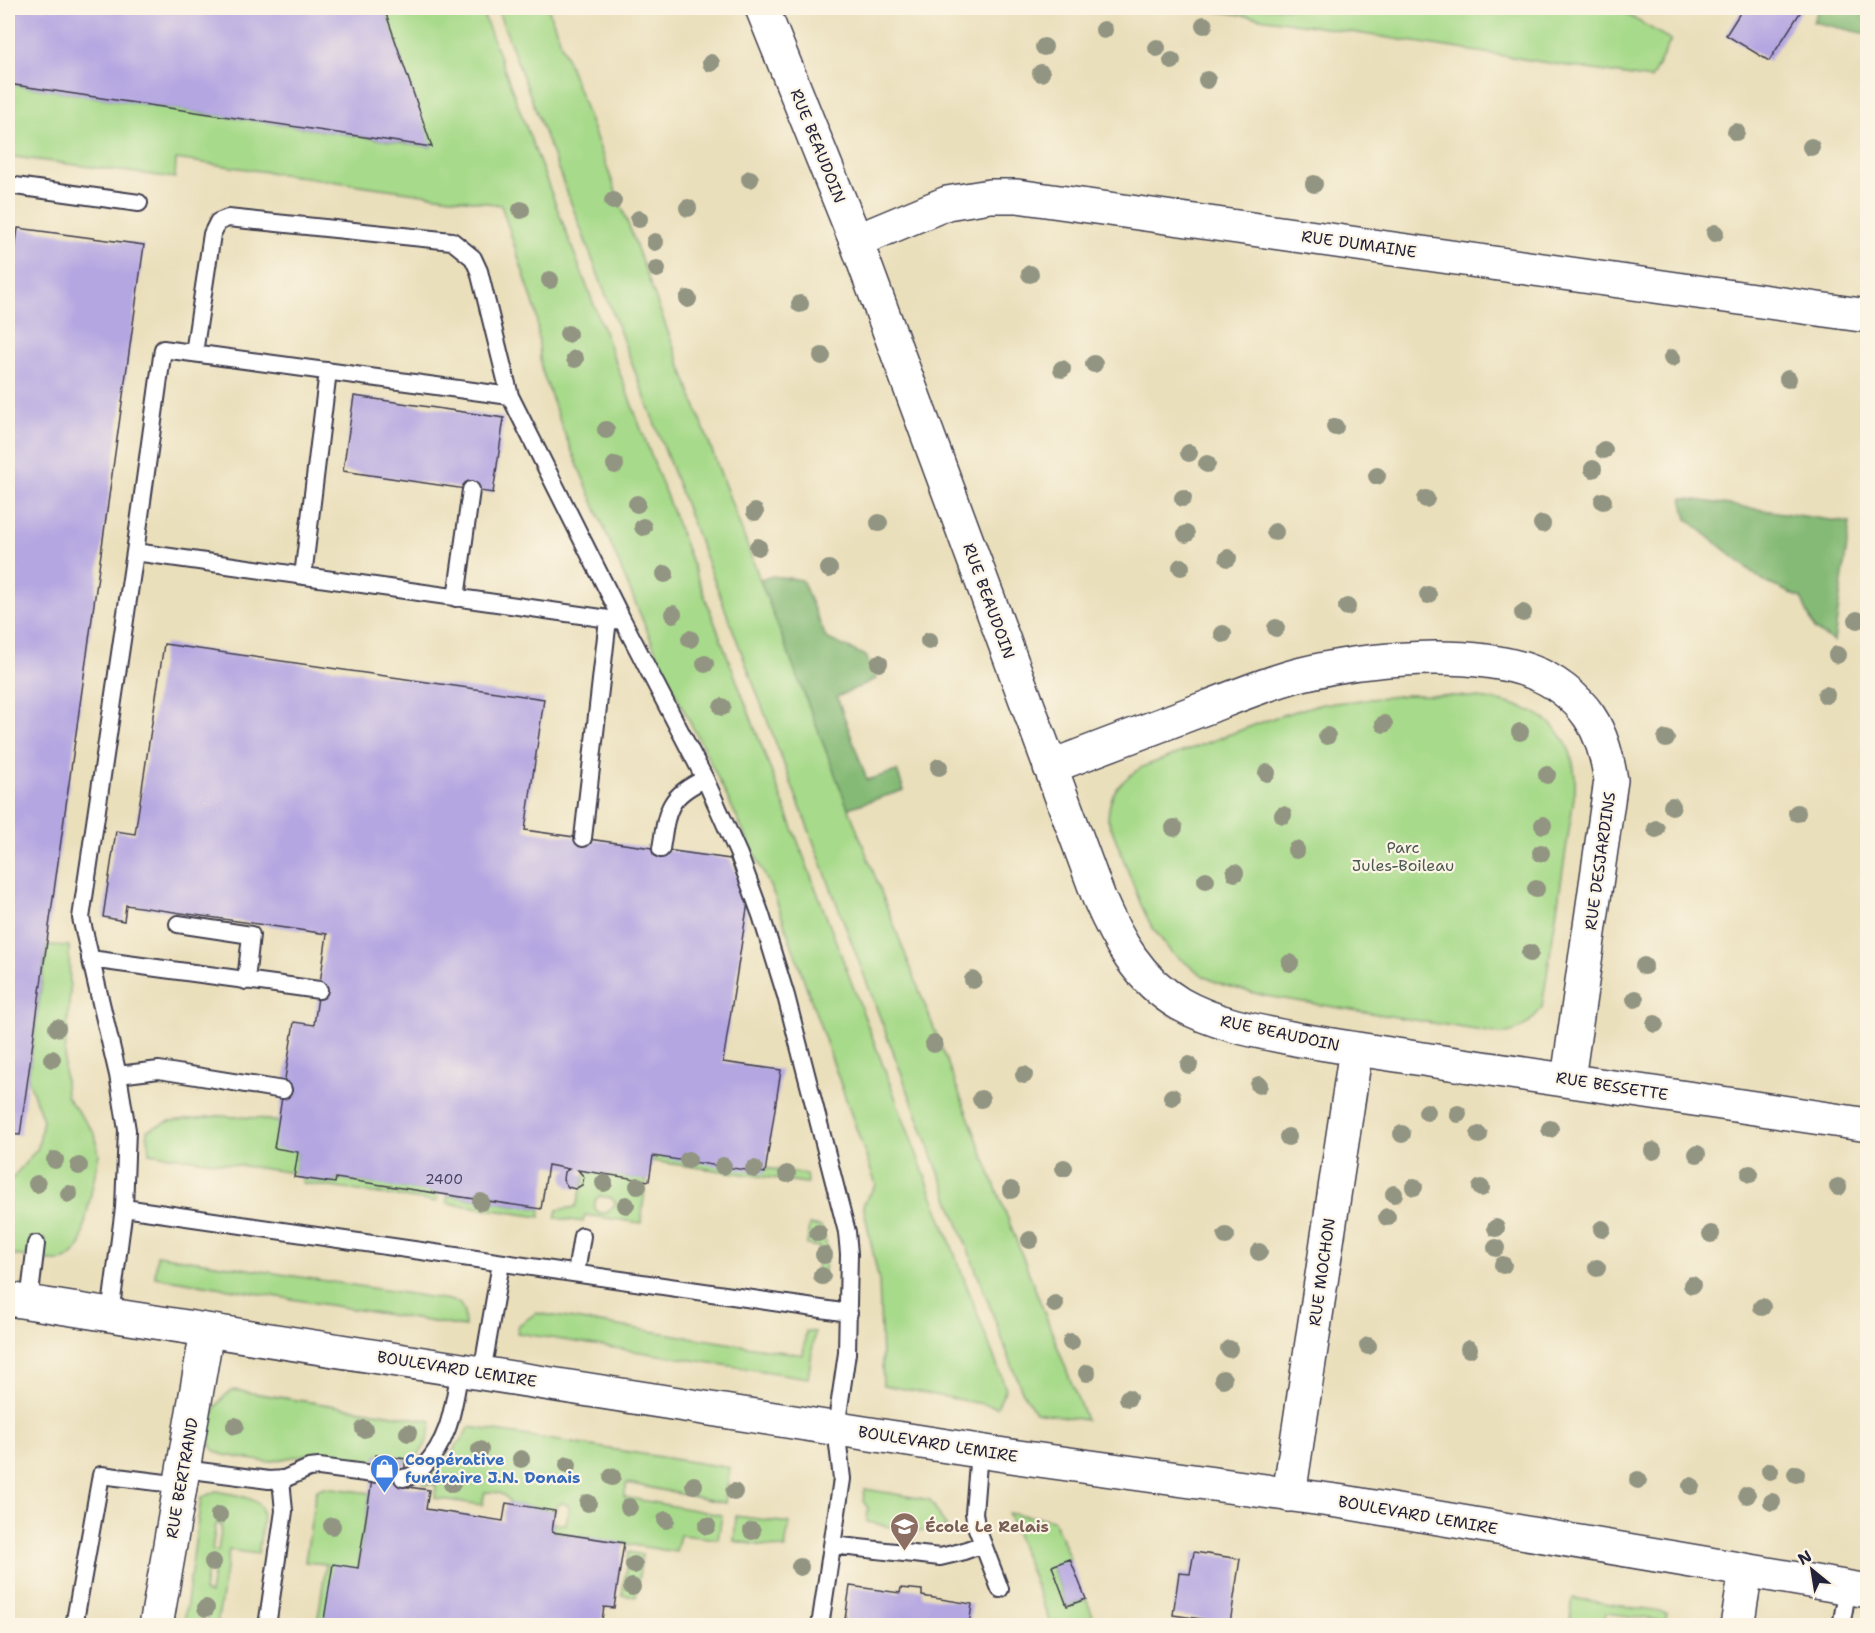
<svg xmlns="http://www.w3.org/2000/svg" width="1875" height="1633" viewBox="0 0 1875 1633" font-family="'Shantell Sans',sans-serif">
<style>
.green{fill:#a7da8a;stroke:#647e62;stroke-width:1.5;fill-rule:evenodd}
.forest{fill:#85ba76;stroke:#546e58;stroke-width:1.5}
.building{fill:#b4a6e1}
.lines{fill:none;stroke-linecap:round;stroke-linejoin:round}
.service-casing{stroke:#403e4e;stroke-width:20}
.minor-casing{stroke:#403e4e;stroke-width:36}
.secondary-casing{stroke:#403e4e;stroke-width:36}
.service{stroke:#fff;stroke-width:16}
.minor{stroke:#fff;stroke-width:33}
.secondary{stroke:#fff;stroke-width:33}
.tree{fill:#929582}
.labels{text-anchor:middle;dominant-baseline:central;stroke-width:4.5;stroke-linejoin:round;paint-order:stroke}
.number-label{font-size:14px;fill:#464364}
.street-label{font-size:16px;fill:#22223b;stroke:#fcf5e5}
.park-label{font-size:16px;fill:#4a5953;stroke:#fcf5e5}
.shop-label{font-size:16px;font-weight:bold;fill:#366cbe;stroke:#fcf5e5;text-anchor:start}
.education-label{font-size:16px;font-weight:bold;fill:#785e54;stroke:#fcf5e5;text-anchor:start}
</style>
<rect width="100%" height="100%" fill="#fcf5e5"/>
<filter id="ink" filterUnits="userSpaceOnUse"><feTurbulence type="fractalNoise" baseFrequency=".0167" numOctaves="2"/><feDisplacementMap in="SourceGraphic" scale="12" xChannelSelector="R" yChannelSelector="G"/><feConvolveMatrix kernelMatrix="1 2 1 2 8 2 1 2 1" color-interpolation-filters="sRGB"/></filter>
<filter id="wash" filterUnits="userSpaceOnUse"><feTurbulence type="fractalNoise" baseFrequency=".008" numOctaves="4" result="noise"/><feDisplacementMap in="SourceGraphic" scale="24" xChannelSelector="R" yChannelSelector="G"/><feGaussianBlur stdDeviation="1.35" result="paint"/><feColorMatrix in="noise" values="0 0 0 0 0 0 0 0 0 0 0 0 0 0 0 0 0 1.4 0 .05"/><feComposite in="paint" operator="in"/></filter>
<g filter="url(#wash)">
<rect width="100%" height="100%" fill="#eadfbb"/>
<!-- green -->
<path class="green" d="M 384,8 L 481,8 L 1006,1389 L 997,1407 L 883,1385 L 879,1281 L 863,1205 L 876,1185 L 775,897 L 702,745 L 666,676 L 563,430 L 541,368 L 536,311 L 501,205 L 176,159 L 175,178 L 8,156 L 8,84 L 431,147 Z
M 497,8 L 548,8 L 760,580 L 1086,1420 L 1035,1412 L 1021,1389 Z
M 1197,8 L 1616,8 L 1671,40 L 1651,79 Z
M 1407,695 C 1478,696 1580,693 1575,791 L 1542,1007 C 1531,1023 1520,1032 1501,1034 L 1266,996 L 1223,985 L 1205,977 L 1171,952 L 1152,927 L 1141,905 L 1108,819 C 1109,790 1120,782 1142,767 L 1276,717 L 1316,705 Z
M 47,945 L 69,946 L 70,993 L 64,1067 L 66,1096 L 95,1134 L 99,1154 L 81,1243 C 70,1262 64,1263 42,1260 L 45,1239 L 31,1237 L 27,1257 L 8,1254 L 9,1182 L 38,1148 L 43,1120 L 28,1079 Z
M 218,1116 L 259,1118 L 278,1122 L 298,1152 L 295,1173 L 149,1153 L 147,1130 L 170,1121 Z
M 653,1156 L 765,1168 L 806,1174 L 807,1183 L 652,1161 Z
M 586,1171 L 646,1180 L 641,1223 L 585,1215 L 583,1222 L 555,1218 L 557,1210 L 575,1207 L 578,1201 ZM 599,1196 L 611,1198 L 616,1203 L 607,1213 L 600,1213 L 595,1209 L 595,1201 Z
M 302,1178 L 335,1183 L 336,1178 L 438,1193 L 437,1202 L 302,1183 Z
M 448,1195 L 541,1209 L 540,1217 L 447,1203 Z
M 809,1225 L 821,1227 L 828,1250 L 821,1284 L 816,1283 L 819,1247 L 807,1245 Z
M 157,1255 L 449,1300 L 459,1303 L 464,1311 L 465,1327 L 155,1277 Z
M 536,1313 L 803,1355 L 806,1331 L 815,1332 L 808,1378 L 517,1333 L 519,1325 Z
M 233,1390 L 432,1421 C 429,1440 424,1455 405,1464 L 406,1459 L 377,1455 L 375,1461 L 314,1453 L 267,1462 L 224,1455 L 213,1450 C 204,1429 212,1402 233,1390 Z
M 470,1427 L 730,1468 L 725,1503 L 627,1483 L 624,1497 L 722,1515 L 718,1539 L 680,1535 L 676,1552 L 552,1532 L 553,1523 L 566,1524 L 569,1509 L 568,1505 L 563,1503 L 558,1505 L 555,1511 L 510,1504 C 506,1492 496,1492 485,1492 L 482,1505 L 435,1498 L 436,1485 L 423,1484 L 446,1460 Z
M 324,1487 L 370,1493 L 358,1568 L 323,1625 L 317,1625 L 326,1564 L 305,1562 L 315,1497 L 317,1490 Z
M 865,1489 L 930,1500 L 947,1528 L 916,1532 L 867,1522 L 868,1508 L 863,1501 Z
M 216,1491 C 270,1501 266,1501 258,1554 L 229,1550 L 217,1625 L 207,1625 L 208,1614 L 203,1613 L 200,1625 L 184,1625 L 201,1498 ZM 216,1524 L 222,1524 L 218,1551 L 212,1550 ZM 208,1565 L 214,1567 L 210,1594 L 204,1592 Z
M 1008,1513 L 1054,1520 L 1070,1559 L 1052,1567 L 1067,1606 L 1086,1599 L 1097,1625 L 1051,1625 Z
M 736,1516 L 789,1523 L 785,1549 L 734,1541 Z
M 629,1552 L 642,1555 L 636,1597 L 622,1595 Z
M 1573,1598 L 1667,1613 L 1665,1621 L 1606,1613 L 1603,1625 L 1569,1625 Z"/>
<!-- forest -->
<path class="forest" d="M 1819,8 L 1867,8 L 1867,34 L 1813,22 Z
M 1682,498 L 1850,523 L 1834,642 L 1815,630 L 1801,598 L 1763,581 L 1687,519 Z
M 772,576 L 802,580 L 826,638 L 866,656 L 876,679 L 837,697 L 867,780 L 897,771 L 904,790 L 848,808 L 760,580 Z"/>
<g id="blocks">
<!-- building -->
<path class="building" d="M 8,8 L 384,8 L 432,147 L 8,84 Z
M 1743,8 L 1803,8 L 1769,61 L 1726,35 Z
M 18,228 L 144,245 L 20,1135 L 8,1134 L 8,301 Z
M 354,396 L 504,418 L 493,493 L 343,471 Z
M 164,644 L 544,699 L 525,830 L 730,859 L 748,902 L 723,1062 L 781,1070 L 765,1173 L 653,1156 L 649,1181 L 578,1170 L 584,1177 L 582,1185 L 575,1189 L 568,1187 L 563,1180 L 564,1172 L 569,1169 L 548,1165 L 541,1209 L 336,1178 L 335,1183 L 294,1177 L 298,1152 L 274,1148 L 294,1022 L 314,1025 L 327,934 L 126,905 L 124,921 L 103,917 L 116,831 L 135,834 Z
M 376,1455 L 406,1459 L 402,1486 L 429,1490 L 426,1509 L 503,1521 L 506,1503 L 555,1511 L 552,1532 L 624,1543 L 614,1608 L 604,1607 L 601,1626 L 323,1626 L 333,1564 L 358,1568 Z
M 1194,1552 L 1240,1559 L 1230,1623 L 1173,1615 L 1179,1573 L 1190,1574 Z
M 1070,1559 L 1086,1599 L 1067,1606 L 1052,1566 Z
M 850,1586 L 900,1593 L 901,1588 L 922,1590 L 922,1596 L 972,1604 L 969,1626 L 844,1626 Z"/>
</g>
</g>
<g filter="url(#ink)">
<use href="#blocks" fill-opacity="0" stroke="#403e4e" stroke-width="1.5"/>
<g class="lines">
<defs>
<path id="service" d="M 8,185 L 139,203
M 194,353 L 212,234 L 218,222 L 228,218 L 452,241 L 473,258 L 479,271 L 510,396
M 135,552 L 163,349 L 510,396 L 623,621
M 303,576 L 328,371
M 456,598 L 471,490
M 583,838 L 608,619
M 661,849 C 667,811 667,796 705,779
M 178,924 L 251,935 L 246,981
M 90,959 L 319,990
M 118,1075 L 159,1070 L 283,1090
M 124,1208 L 849,1313
M 576,1273 L 582,1236
M 29,1302 L 36,1244
M 110,1315 L 124,1208 L 127,1130 L 118,1075 L 81,918 L 135,552 L 623,621 L 705,779 L 739,855 L 761,915 L 786,996 L 847,1232 L 849,1254 L 847,1353 L 836,1428 L 842,1479 L 820,1626
M 482,1373 L 501,1263
M 979,1451 L 974,1513 L 976,1526 L 1000,1589
M 184,1469 L 269,1480 L 284,1479 L 309,1468 L 319,1467 L 373,1474
M 403,1478 C 412,1477 417,1473 423,1467 C 451,1439 453,1406 460,1370
M 832,1545 L 940,1557 L 961,1552 L 983,1544
M 74,1626 L 101,1475 L 181,1485
M 267,1626 L 284,1511 L 281,1479
M 1841,1626 L 1848,1587"/>
<path id="minor" d="M 762,8 L 856,241 L 1099,898 C 1117,940 1139,980 1180,1004 C 1217,1025 1260,1032 1301,1040 C 1355,1049 1409,1057 1463,1065 C 1598,1084 1733,1105 1868,1125
M 856,241 L 947,203 L 990,196 L 1017,196 L 1868,316
M 1050,767 C 1103,747 1155,727 1208,707 C 1239,695 1270,682 1302,674 C 1365,658 1471,649 1532,672 C 1554,680 1576,697 1589,716 C 1602,735 1607,758 1611,780 L 1568,1079
M 1289,1495 L 1356,1049
M 156,1626 L 207,1331
M 1737,1626 L 1746,1571"/>
<path id="secondary" d="M 8,1299 L 1011,1456 L 1344,1502 L 1868,1591"/>
</defs>
<!-- service casing -->
<use href="#service" class="service-casing"/>
<!-- minor casing -->
<use href="#minor" class="minor-casing"/>
<!-- secondary casing -->
<use href="#secondary" class="secondary-casing"/>
<!-- service -->
<use href="#service" class="service"/>
<!-- minor -->
<use href="#minor" class="minor"/>
<!-- secondary -->
<use href="#secondary" class="secondary"/>
</g>
<!-- trees -->
<g class="tree">
<circle cx="1204" cy="25" r="9"/>
<circle cx="1104" cy="30" r="9"/>
<circle cx="1044" cy="47" r="9"/>
<circle cx="1157" cy="48" r="9"/>
<circle cx="1172" cy="61" r="9"/>
<circle cx="711" cy="63" r="9"/>
<circle cx="1041" cy="73" r="9"/>
<circle cx="1207" cy="80" r="9"/>
<circle cx="1736" cy="132" r="9"/>
<circle cx="1811" cy="147" r="9"/>
<circle cx="750" cy="179" r="9"/>
<circle cx="1314" cy="184" r="9"/>
<circle cx="613" cy="201" r="9"/>
<circle cx="688" cy="208" r="9"/>
<circle cx="521" cy="210" r="9"/>
<circle cx="639" cy="219" r="9"/>
<circle cx="1715" cy="233" r="9"/>
<circle cx="655" cy="242" r="9"/>
<circle cx="657" cy="269" r="9"/>
<circle cx="1030" cy="274" r="9"/>
<circle cx="550" cy="280" r="9"/>
<circle cx="688" cy="299" r="9"/>
<circle cx="800" cy="304" r="9"/>
<circle cx="568" cy="334" r="9"/>
<circle cx="822" cy="356" r="9"/>
<circle cx="1672" cy="358" r="9"/>
<circle cx="575" cy="359" r="9"/>
<circle cx="1094" cy="364" r="9"/>
<circle cx="1062" cy="369" r="9"/>
<circle cx="1788" cy="379" r="9"/>
<circle cx="1335" cy="427" r="9"/>
<circle cx="606" cy="430" r="9"/>
<circle cx="1604" cy="450" r="9"/>
<circle cx="1189" cy="453" r="9"/>
<circle cx="1207" cy="464" r="9"/>
<circle cx="615" cy="465" r="9"/>
<circle cx="1593" cy="469" r="9"/>
<circle cx="1377" cy="476" r="9"/>
<circle cx="1183" cy="498" r="9"/>
<circle cx="1426" cy="499" r="9"/>
<circle cx="1603" cy="501" r="9"/>
<circle cx="637" cy="504" r="9"/>
<circle cx="755" cy="512" r="9"/>
<circle cx="879" cy="523" r="9"/>
<circle cx="1542" cy="524" r="9"/>
<circle cx="643" cy="527" r="9"/>
<circle cx="1275" cy="532" r="9"/>
<circle cx="1186" cy="534" r="9"/>
<circle cx="758" cy="547" r="9"/>
<circle cx="1228" cy="558" r="9"/>
<circle cx="1181" cy="567" r="9"/>
<circle cx="829" cy="569" r="9"/>
<circle cx="665" cy="574" r="9"/>
<circle cx="1428" cy="595" r="9"/>
<circle cx="1347" cy="607" r="9"/>
<circle cx="1523" cy="613" r="9"/>
<circle cx="673" cy="614" r="9"/>
<circle cx="1857" cy="620" r="9"/>
<circle cx="1276" cy="628" r="9"/>
<circle cx="1223" cy="634" r="9"/>
<circle cx="690" cy="639" r="9"/>
<circle cx="929" cy="641" r="9"/>
<circle cx="1837" cy="655" r="9"/>
<circle cx="879" cy="663" r="9"/>
<circle cx="705" cy="664" r="9"/>
<circle cx="1826" cy="695" r="9"/>
<circle cx="722" cy="707" r="9"/>
<circle cx="1384" cy="724" r="9"/>
<circle cx="1520" cy="732" r="9"/>
<circle cx="1327" cy="736" r="9"/>
<circle cx="1666" cy="739" r="9"/>
<circle cx="939" cy="767" r="9"/>
<circle cx="1267" cy="773" r="9"/>
<circle cx="1547" cy="775" r="9"/>
<circle cx="1672" cy="806" r="9"/>
<circle cx="1797" cy="813" r="9"/>
<circle cx="1283" cy="815" r="9"/>
<circle cx="1543" cy="825" r="9"/>
<circle cx="1174" cy="828" r="9"/>
<circle cx="1656" cy="829" r="9"/>
<circle cx="1296" cy="850" r="9"/>
<circle cx="1541" cy="853" r="9"/>
<circle cx="1235" cy="873" r="9"/>
<circle cx="1206" cy="880" r="9"/>
<circle cx="1536" cy="889" r="9"/>
<circle cx="1530" cy="953" r="9"/>
<circle cx="1290" cy="963" r="9"/>
<circle cx="1644" cy="966" r="9"/>
<circle cx="973" cy="980" r="9"/>
<circle cx="1635" cy="999" r="9"/>
<circle cx="1655" cy="1024" r="9"/>
<circle cx="57" cy="1028" r="9"/>
<circle cx="934" cy="1044" r="9"/>
<circle cx="52" cy="1059" r="9"/>
<circle cx="1189" cy="1065" r="9"/>
<circle cx="1024" cy="1075" r="9"/>
<circle cx="1259" cy="1085" r="9"/>
<circle cx="1172" cy="1097" r="9"/>
<circle cx="981" cy="1099" r="9"/>
<circle cx="1427" cy="1112" r="9"/>
<circle cx="1458" cy="1114" r="9"/>
<circle cx="1550" cy="1129" r="9"/>
<circle cx="1402" cy="1134" r="9"/>
<circle cx="1479" cy="1135" r="9"/>
<circle cx="1288" cy="1137" r="9"/>
<circle cx="1653" cy="1151" r="9"/>
<circle cx="1697" cy="1154" r="9"/>
<circle cx="55" cy="1160" r="9"/>
<circle cx="688" cy="1160" r="9"/>
<circle cx="79" cy="1166" r="9"/>
<circle cx="723" cy="1166" r="9"/>
<circle cx="1064" cy="1168" r="9"/>
<circle cx="754" cy="1169" r="9"/>
<circle cx="787" cy="1174" r="9"/>
<circle cx="1750" cy="1174" r="9"/>
<circle cx="604" cy="1183" r="9"/>
<circle cx="37" cy="1184" r="9"/>
<circle cx="638" cy="1186" r="9"/>
<circle cx="1414" cy="1187" r="9"/>
<circle cx="1838" cy="1187" r="9"/>
<circle cx="1481" cy="1188" r="9"/>
<circle cx="1011" cy="1190" r="9"/>
<circle cx="69" cy="1194" r="9"/>
<circle cx="1394" cy="1194" r="9"/>
<circle cx="481" cy="1202" r="9"/>
<circle cx="626" cy="1205" r="9"/>
<circle cx="1387" cy="1217" r="9"/>
<circle cx="1496" cy="1228" r="9"/>
<circle cx="1602" cy="1229" r="9"/>
<circle cx="818" cy="1233" r="9"/>
<circle cx="1711" cy="1234" r="9"/>
<circle cx="1226" cy="1236" r="9"/>
<circle cx="1030" cy="1240" r="9"/>
<circle cx="1496" cy="1248" r="9"/>
<circle cx="1259" cy="1252" r="9"/>
<circle cx="824" cy="1255" r="9"/>
<circle cx="1503" cy="1265" r="9"/>
<circle cx="1597" cy="1268" r="9"/>
<circle cx="822" cy="1276" r="9"/>
<circle cx="1692" cy="1285" r="9"/>
<circle cx="1055" cy="1304" r="9"/>
<circle cx="1762" cy="1307" r="9"/>
<circle cx="1071" cy="1342" r="9"/>
<circle cx="1368" cy="1346" r="9"/>
<circle cx="1229" cy="1349" r="9"/>
<circle cx="1469" cy="1349" r="9"/>
<circle cx="1087" cy="1373" r="9"/>
<circle cx="1223" cy="1379" r="9"/>
<circle cx="1128" cy="1398" r="9"/>
<circle cx="235" cy="1426" r="9"/>
<circle cx="364" cy="1429" r="9"/>
<circle cx="408" cy="1433" r="9"/>
<circle cx="480" cy="1450" r="9"/>
<circle cx="521" cy="1459" r="9"/>
<circle cx="568" cy="1465" r="9"/>
<circle cx="1770" cy="1471" r="9"/>
<circle cx="1796" cy="1474" r="9"/>
<circle cx="612" cy="1477" r="9"/>
<circle cx="1638" cy="1480" r="9"/>
<circle cx="452" cy="1484" r="9"/>
<circle cx="694" cy="1485" r="9"/>
<circle cx="1691" cy="1486" r="9"/>
<circle cx="734" cy="1492" r="9"/>
<circle cx="1747" cy="1495" r="9"/>
<circle cx="1772" cy="1502" r="9"/>
<circle cx="588" cy="1503" r="9"/>
<circle cx="629" cy="1507" r="9"/>
<circle cx="219" cy="1515" r="9"/>
<circle cx="666" cy="1520" r="9"/>
<circle cx="332" cy="1526" r="9"/>
<circle cx="707" cy="1526" r="9"/>
<circle cx="752" cy="1531" r="9"/>
<circle cx="213" cy="1562" r="9"/>
<circle cx="634" cy="1565" r="9"/>
<circle cx="800" cy="1567" r="9"/>
<circle cx="632" cy="1587" r="9"/>
<circle cx="206" cy="1608" r="9"/>
</g>
</g>
<!-- icons -->
<defs>
<symbol id="shop-pin" viewBox="-11 -11 22 30"><path d="M0 17L-7.5 6A9.5 9.5 0 1 1 7.5 6Z" fill="#3f7fe0" stroke="#fcf5e5"/><path d="M-5-2.5h2.3a2.7 3.5 0 0 1 5.4 0H5L5.5 6h-11ZM-1.5-2.5h3a1.5 2.3 0 0 0-3 0Z" fill="#fff"/></symbol>
<symbol id="school-pin" viewBox="-11 -11 22 30"><path d="M0 17L-7.5 6A9.5 9.5 0 1 1 7.5 6Z" fill="#8d6e63" stroke="#fcf5e5"/><path d="M0-5L7-2L0 1L-7-2ZM-4 1L0 2.5L4 1V4Q0 6-4 4Z" fill="#fff"/></symbol>
</defs>
<g fill-rule="evenodd">
<use href="#shop-pin" x="368" y="1452" width="33" height="45"/>
<use href="#school-pin" x="888" y="1510" width="33" height="45"/>
</g>
<g class="labels">
<!-- number labels -->
<g class="number-label">
<text x="444" y="1179">2400</text>
</g>
<!-- street labels -->
<g class="street-label">
<text transform="translate(818 146) rotate(68)">RUE BEAUDOIN</text>
<text transform="translate(1359 244) rotate(8)">RUE DUMAINE</text>
<text transform="translate(989 601) rotate(70)">RUE BEAUDOIN</text>
<text transform="translate(1600 861) rotate(-82)">RUE DESJARDINS</text>
<text transform="translate(1280 1033) rotate(12)">RUE BEAUDOIN</text>
<text transform="translate(1612 1086) rotate(9)">RUE BESSETTE</text>
<text transform="translate(1322 1272) rotate(-82)">RUE MOCHON</text>
<text transform="translate(457 1369) rotate(9)">BOULEVARD LEMIRE</text>
<text transform="translate(938 1444) rotate(9)">BOULEVARD LEMIRE</text>
<text transform="translate(182 1478) rotate(-80)">RUE BERTRAND</text>
<text transform="translate(1418 1515) rotate(10)">BOULEVARD LEMIRE</text>
</g>
<!-- park labels -->
<g class="park-label">
<text x="1403" y="847">Parc<tspan x="1403" dy="18">Jules-Boileau</tspan></text>
</g>
<!-- shop labels -->
<g class="shop-label">
<text x="405" y="1459">Coopérative<tspan x="405" dy="18">funéraire J.N. Donais</tspan></text>
</g>
<!-- education labels -->
<g class="education-label">
<text x="925" y="1526">École Le Relais</text>
</g>
</g>
<!-- margin -->
<rect width="1875" height="1633" fill="none" stroke="#fcf5e5" stroke-width="30"/>
<!-- north arrow -->
<g transform="translate(1812 1570) rotate(330)" stroke="#fcf5e5" stroke-width="4.5" paint-order="stroke">
<path d="M0-4.5L10 22L0 15L-10 22Z" fill="#22223b"/>
<text y="-9" font-size="16" font-weight="bold" text-anchor="middle" fill="#22223b">N</text>
</g>
</svg>
